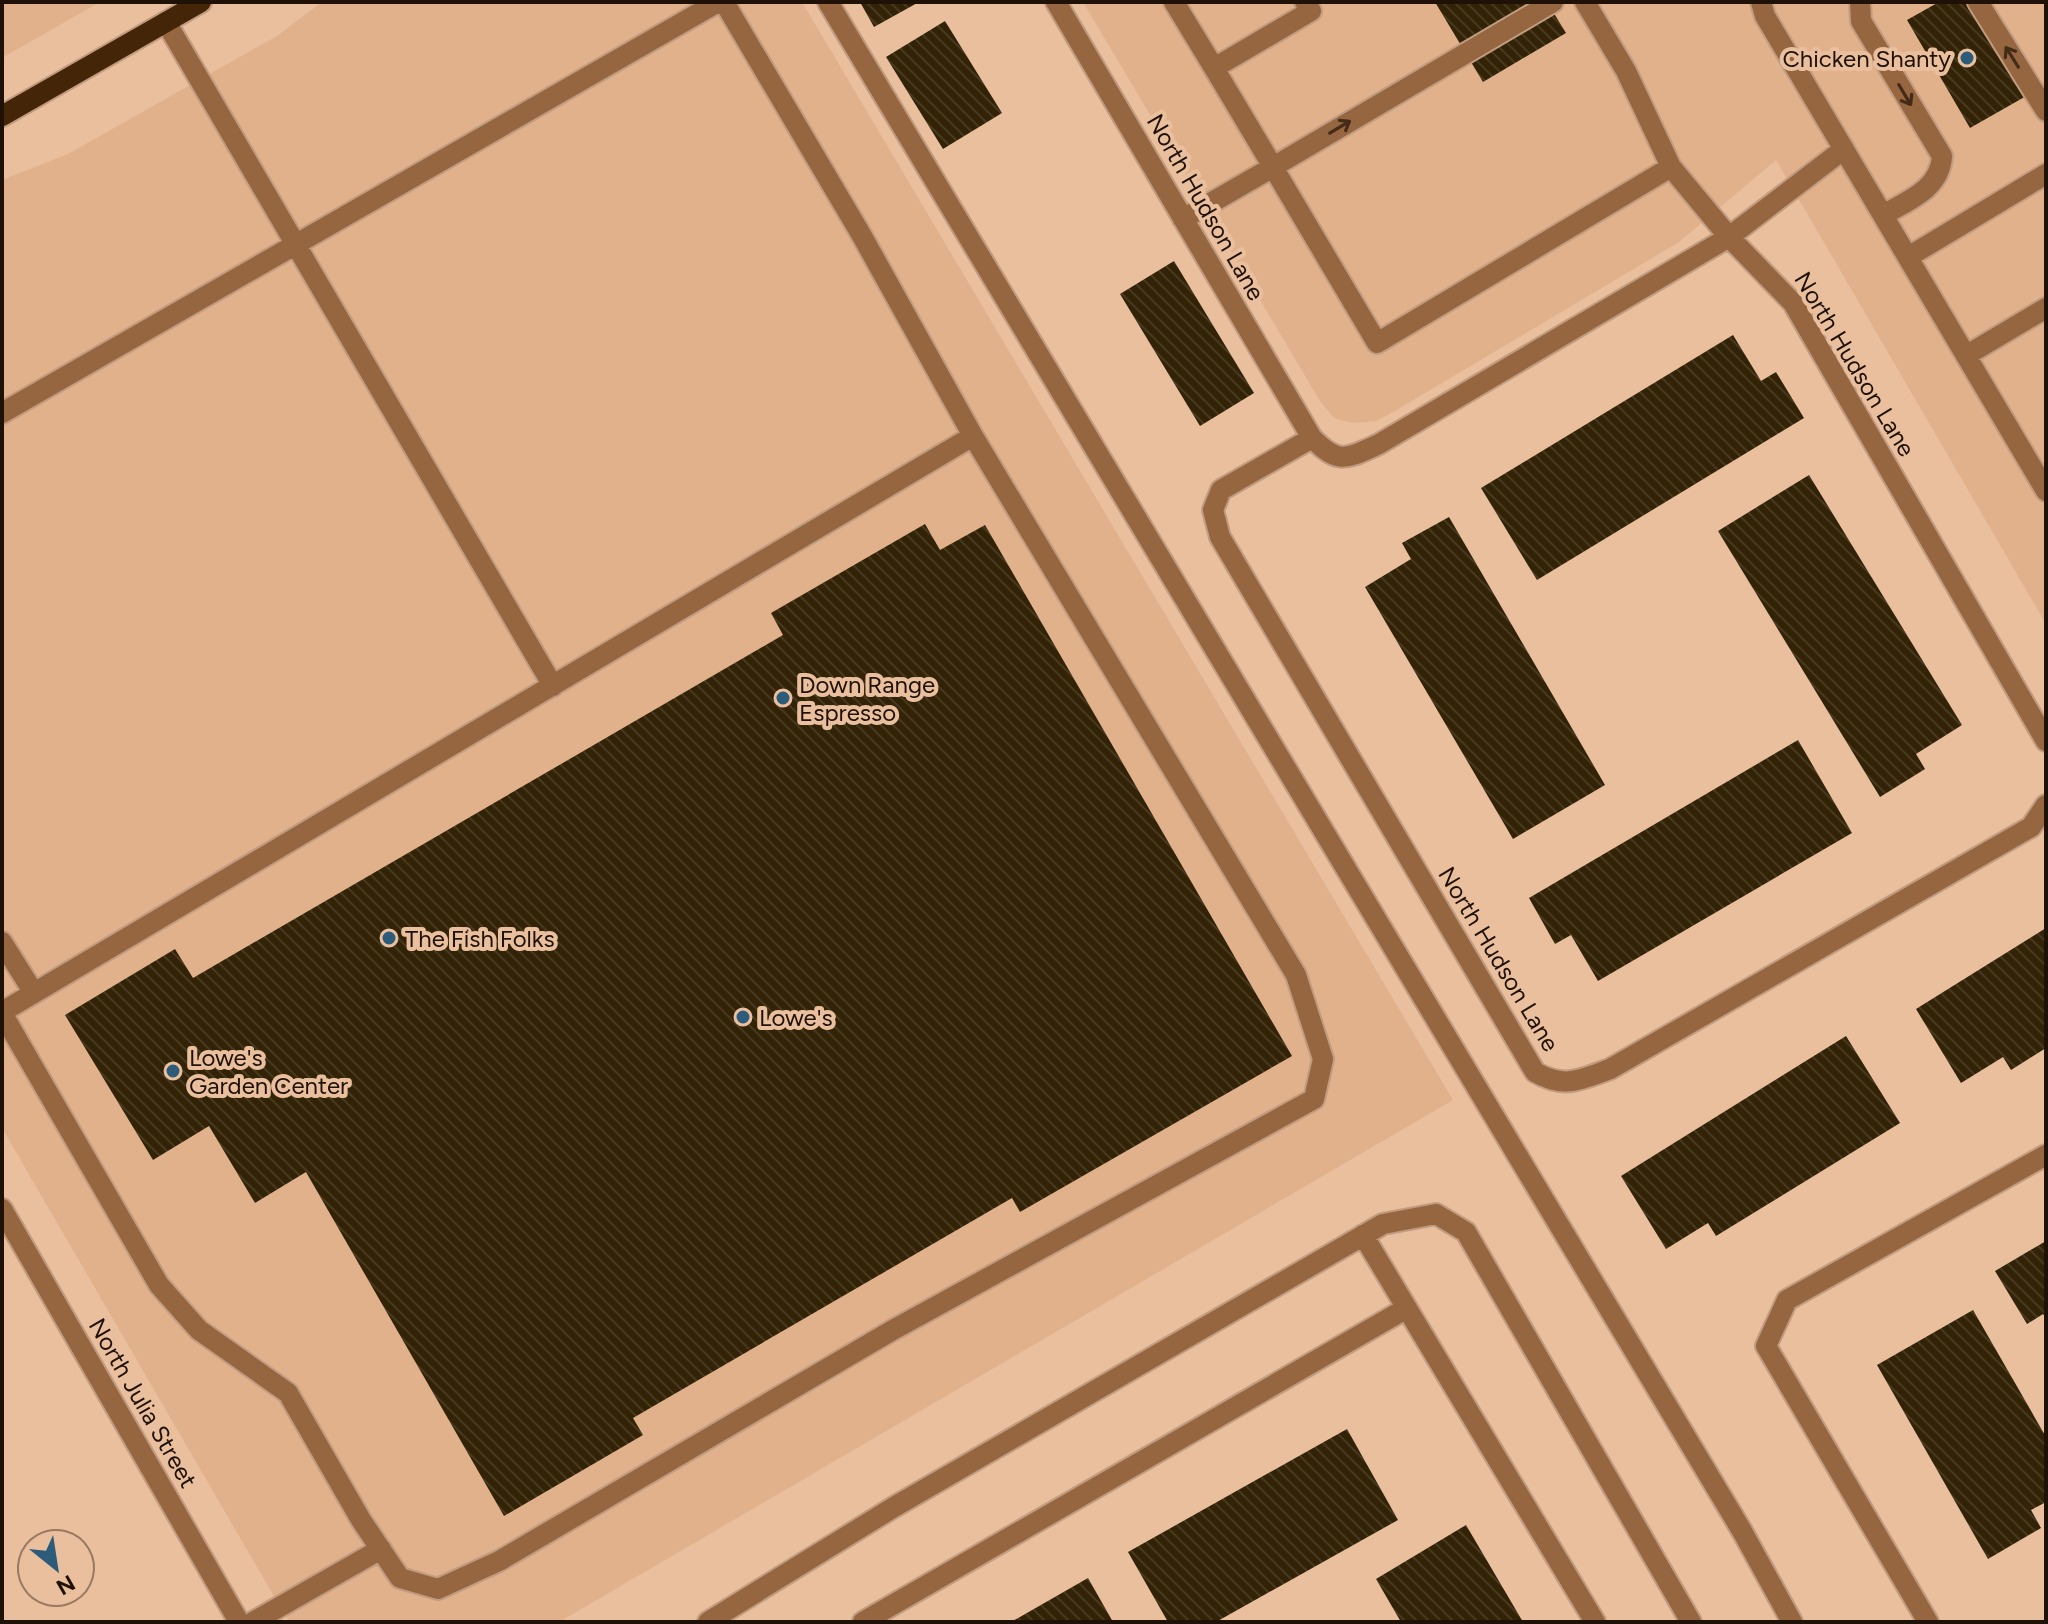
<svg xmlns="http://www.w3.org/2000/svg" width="2048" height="1624" viewBox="0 0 2048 1624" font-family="Figtree,sans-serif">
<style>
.built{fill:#e1b18c}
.building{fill:url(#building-back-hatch)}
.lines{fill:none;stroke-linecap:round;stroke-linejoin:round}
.minor-casing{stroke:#c19c80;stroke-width:24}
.major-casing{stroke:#c19c80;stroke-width:24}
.minor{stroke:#95663f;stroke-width:20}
.major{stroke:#442508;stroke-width:20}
.oneway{stroke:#432b17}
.poi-dot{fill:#2d5c7b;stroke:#e9bf9e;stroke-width:3}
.labels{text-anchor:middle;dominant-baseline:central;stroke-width:8;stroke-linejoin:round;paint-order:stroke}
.poi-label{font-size:24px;fill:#201106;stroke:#e9bf9e;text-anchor:start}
.street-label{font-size:24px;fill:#201106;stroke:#e9bf9e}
</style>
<defs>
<pattern id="building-back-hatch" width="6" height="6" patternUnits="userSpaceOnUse" patternTransform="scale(2)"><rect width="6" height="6" fill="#322306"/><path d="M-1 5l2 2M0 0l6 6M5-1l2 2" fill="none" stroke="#473920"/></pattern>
</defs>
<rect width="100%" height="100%" fill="#e9bf9e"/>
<!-- built -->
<path class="built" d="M 2,2 L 100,2 L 2,58 Z
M 322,2 L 802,2 L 1453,1100 L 559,1622 L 289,1622 L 2,1128 L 2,180 L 68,154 L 277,36 Z
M 1083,2 L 2046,2 L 2046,624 L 1776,160 L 1679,242 L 1395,411 L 1376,421 L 1353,423 L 1334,418 L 1320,401 Z"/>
<!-- building -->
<path class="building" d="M 860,2 L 919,2 L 874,27 Z
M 1435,2 L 1547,2 L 1566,33 L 1483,82 Z
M 1939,2 L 1974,2 L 2028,95 L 1970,128 L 1907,20 Z
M 945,21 L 1002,113 L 943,149 L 886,57 Z
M 1174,261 L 1254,393 L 1200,426 L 1120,294 Z
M 1733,335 L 1761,381 L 1776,372 L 1804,418 L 1537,580 L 1481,488 Z
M 1809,475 L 1962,725 L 1916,754 L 1925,769 L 1880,797 L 1718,531 Z
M 1449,517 L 1605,785 L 1513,839 L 1365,587 L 1411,559 L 1402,543 Z
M 925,524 L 940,550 L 985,525 L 1292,1056 L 1020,1212 L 1012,1198 L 633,1418 L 643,1435 L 504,1516 L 306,1172 L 255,1203 L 209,1126 L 153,1160 L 65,1015 L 175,949 L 193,978 L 783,635 L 771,613 Z
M 1798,740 L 1852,833 L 1598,981 L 1571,935 L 1555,944 L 1529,898 Z
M 2046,928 L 2046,1048 L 2011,1070 L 2003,1057 L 1961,1083 L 1916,1009 Z
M 1846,1036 L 1900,1123 L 1716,1236 L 1708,1223 L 1666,1249 L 1621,1176 Z
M 2046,1241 L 2046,1318 L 2043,1314 L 2027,1324 L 1995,1271 Z
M 1973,1310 L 2046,1437 L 2046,1502 L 2031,1510 L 2041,1528 L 1988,1559 L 1877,1365 Z
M 1347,1429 L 1398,1520 L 1216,1622 L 1168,1622 L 1128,1552 Z
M 1466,1525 L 1523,1622 L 1401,1622 L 1376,1579 Z
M 1088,1578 L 1113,1622 L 1011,1622 Z"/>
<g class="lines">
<defs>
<path id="minor" d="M 828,2 L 1742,1531 L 1792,1622
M 1056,2 L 1312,438 C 1339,465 1346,459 1379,444 L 1729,237 L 1793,303 L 2046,741
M 1174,2 L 1214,68
M 1553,2 L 1273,167 L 1377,343 L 1671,167 L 1626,71 L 1585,2
M 1761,2 L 1765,16 L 2046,491
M 1860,2 L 1861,21 L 1942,156 C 1940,189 1909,200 1883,215
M 1978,2 L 2046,111
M 166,22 L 553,686
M 1671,167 L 1729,237 L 1844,149
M 1183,219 L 1273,167 L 1214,68 L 1311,11 L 1305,2
M 1908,257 L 2046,174
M 1967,355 L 2046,308
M 2,413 L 718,2
M 1312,438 L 1221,490 L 1213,510 L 1220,537 L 1535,1072 C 1564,1089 1580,1080 1610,1069 L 2031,827 L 2046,805
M 2,942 L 34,993
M 2,1012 L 973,436
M 2,1013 L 159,1285 L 199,1330 L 288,1393 L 361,1520 L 400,1578 L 438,1589 L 499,1561 L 891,1331 L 1314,1099 L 1323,1059 L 1296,975 L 973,436 L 862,236 L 724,2
M 2,1209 L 239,1622
M 1363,1235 L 1595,1622
M 253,1622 L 381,1549
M 708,1622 L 894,1507 L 1383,1224 L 1436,1214 L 1466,1232 L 1691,1622
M 863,1622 L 1407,1308
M 1928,1622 L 1766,1346 L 1787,1300 L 2046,1155"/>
<path id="major" d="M 2,116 L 201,2"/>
</defs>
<!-- minor casing -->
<use href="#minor" class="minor-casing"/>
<!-- major casing -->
<use href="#major" class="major-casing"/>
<!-- minor -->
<use href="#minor" class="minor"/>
<!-- major -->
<use href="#major" class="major"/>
</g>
<!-- one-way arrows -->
<defs><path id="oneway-shaft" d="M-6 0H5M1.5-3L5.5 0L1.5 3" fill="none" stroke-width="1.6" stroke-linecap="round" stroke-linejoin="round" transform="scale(2)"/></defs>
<g class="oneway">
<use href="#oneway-shaft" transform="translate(2012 57) rotate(-122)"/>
<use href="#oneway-shaft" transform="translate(1905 95) rotate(59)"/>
<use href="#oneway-shaft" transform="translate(1340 127) rotate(-31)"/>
</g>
<!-- markers -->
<g class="poi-dot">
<circle cx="1967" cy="58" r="8"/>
<circle cx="783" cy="698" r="8"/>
<circle cx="389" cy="938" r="8"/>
<circle cx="743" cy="1017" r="8"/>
<circle cx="173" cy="1071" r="8"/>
</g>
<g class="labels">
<!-- poi labels -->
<g class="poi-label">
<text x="1951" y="58" text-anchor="end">Chicken Shanty</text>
<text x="799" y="684">Down Range<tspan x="799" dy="28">Espresso</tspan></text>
<text x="405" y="938">The Fish Folks</text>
<text x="759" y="1017">Lowe's</text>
<text x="189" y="1057">Lowe's<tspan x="189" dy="28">Garden Center</tspan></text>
</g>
<!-- street labels -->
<g class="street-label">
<text transform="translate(1206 207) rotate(60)">North Hudson Lane</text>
<text transform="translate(1855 364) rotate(59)">North Hudson Lane</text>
<text transform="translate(1499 959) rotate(59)">North Hudson Lane</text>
<text transform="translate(143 1403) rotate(60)">North Julia Street</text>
</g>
</g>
<!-- border -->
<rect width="2048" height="1624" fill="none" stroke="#201106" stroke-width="8"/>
<!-- north arrow -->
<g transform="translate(56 1568) rotate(150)"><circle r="38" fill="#e9bf9e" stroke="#997961" stroke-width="2"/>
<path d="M0-6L14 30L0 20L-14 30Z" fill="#2d5c7b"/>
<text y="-12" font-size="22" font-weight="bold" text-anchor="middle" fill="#201106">N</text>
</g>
</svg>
